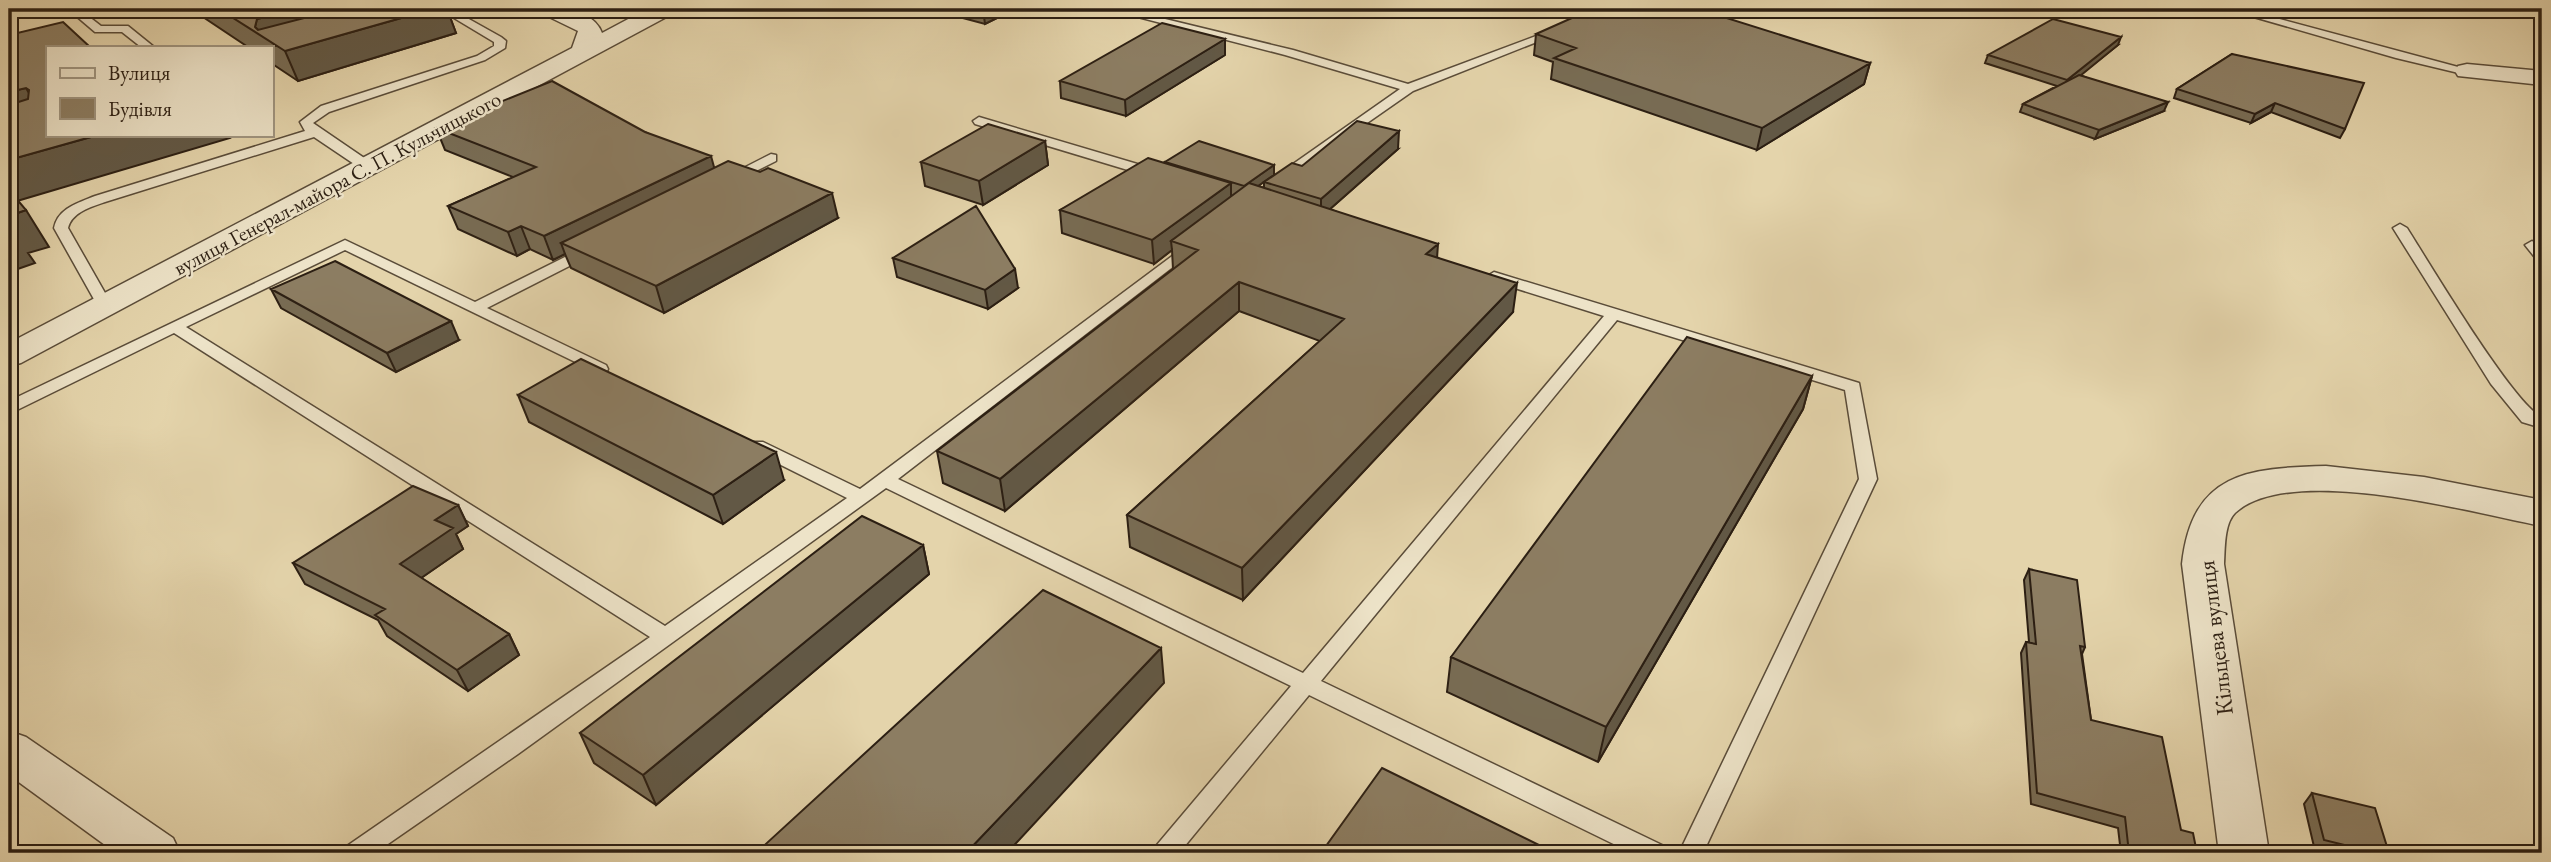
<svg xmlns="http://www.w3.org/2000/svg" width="2551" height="862" viewBox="0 0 2551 862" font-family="'EB Garamond',serif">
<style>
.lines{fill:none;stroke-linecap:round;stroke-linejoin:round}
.lane-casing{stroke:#5a4c39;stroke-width:3}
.street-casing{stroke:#5a4c39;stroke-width:3}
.lane{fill:#ede3c8;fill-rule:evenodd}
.street{fill:#ede3c8;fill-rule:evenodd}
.wall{fill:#786c54;stroke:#2c1f13;stroke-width:2}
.shaded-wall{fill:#625845;stroke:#2c1f13;stroke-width:2}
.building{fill:#8c7d62;stroke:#2c1f13;stroke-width:2}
.labels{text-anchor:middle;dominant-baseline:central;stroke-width:5;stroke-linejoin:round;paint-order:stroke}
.far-street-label{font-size:21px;fill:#2c1f13;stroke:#ede3c8}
.street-label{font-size:24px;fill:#2c1f13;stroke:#ede3c8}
</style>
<rect width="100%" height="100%" fill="#e4d4ab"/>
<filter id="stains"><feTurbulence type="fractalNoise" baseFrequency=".00286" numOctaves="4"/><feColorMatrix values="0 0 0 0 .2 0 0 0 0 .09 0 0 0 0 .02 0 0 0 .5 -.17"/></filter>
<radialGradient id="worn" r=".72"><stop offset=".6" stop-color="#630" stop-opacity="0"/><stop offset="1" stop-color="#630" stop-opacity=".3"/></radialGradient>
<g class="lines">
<defs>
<path id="lane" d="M 68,9 L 79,9 L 101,26 L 128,26 L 154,47 L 141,47 L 122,32 L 95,32 Z
M 439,9 L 451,9 L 501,37 L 506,41 L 505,48 L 485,60 L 329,112 L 313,123 L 373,164 L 373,170 L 363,170 L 314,137 L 105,202 C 91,207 72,212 68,228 L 113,307 L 110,310 L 100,310 L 54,228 C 58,208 78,203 95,196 L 305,131 L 300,122 L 321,106 L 477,56 L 494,46 L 494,42 Z
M 1107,9 L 1124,9 L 1293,50 L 1408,84 L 1552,30 L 1562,32 L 1413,91 L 1281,183 L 1274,179 L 1276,176 L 1400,89 L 1285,55 Z
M 2226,9 L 2242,9 L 2473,71 L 2467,75 L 2396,58 Z
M 979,117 L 1161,171 L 1163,174 L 1161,177 L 1151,177 L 975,124 L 973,121 Z
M 771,154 L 776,155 L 776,161 L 736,181 L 726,181 L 724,178 Z
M 2400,224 L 2407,228 C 2428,261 2515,407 2542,417 L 2542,428 L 2522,422 L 2491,384 L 2393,228 Z
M 345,240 L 475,302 L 583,248 L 593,248 L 595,251 L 593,254 L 487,308 L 606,365 L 608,369 L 606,373 L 600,374 L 345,250 L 186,327 L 665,626 L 847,498 L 751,450 L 748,446 L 751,442 L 763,442 L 860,489 L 1191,242 L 1198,246 L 1196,249 L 898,479 L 1303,673 L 1604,316 L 1489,280 L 1486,277 L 1494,272 L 1859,383 L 1877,479 L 1703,853 L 1679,853 L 1859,479 L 1845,390 L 1617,320 L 1321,681 L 1664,846 L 1667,853 L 1632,853 L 1309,695 L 1179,853 L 1153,853 L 1156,846 L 1291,686 L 886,488 L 518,754 L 375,853 L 344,853 L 347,846 L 650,637 L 174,333 L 15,411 L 9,412 L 9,401 Z
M 2532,241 L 2542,248 L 2542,261 L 2537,260 L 2525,245 Z"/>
<path id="street" d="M 540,9 C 560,8 593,9 602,33 L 647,9 L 675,9 L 672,14 L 590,58 L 21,363 L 9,366 L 9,343 L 572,48 L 578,31 L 543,14 Z
M 2467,64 L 2542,71 L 2542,85 L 2458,76 L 2455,71 L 2458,66 Z
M 2326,466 L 2424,477 L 2542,500 L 2542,526 C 2474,513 2290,462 2235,513 C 2224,524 2225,549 2224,564 L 2269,853 L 2219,853 L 2182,564 C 2192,472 2248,468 2326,466 Z
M 9,731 L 26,737 L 173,838 L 180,853 L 116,853 L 9,775 Z"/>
</defs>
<!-- lane casing -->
<use href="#lane" class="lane-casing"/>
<!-- street casing -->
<use href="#street" class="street-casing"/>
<!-- lane -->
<use href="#lane" class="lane"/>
<!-- street -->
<use href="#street" class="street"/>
</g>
<!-- wall -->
<path class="wall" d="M 191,9 L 447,9 L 456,33 L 298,81 L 271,63 L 271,47 L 248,47 Z
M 929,9 L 1015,9 L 985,24 Z
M 1536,34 L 1870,63 L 1864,84 L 1757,150 L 1551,79 L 1553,62 L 1534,55 Z
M 2118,45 L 2080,75 L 2164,111 L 2095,139 L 2020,112 L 2023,104 L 2057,86 L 1985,63 L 1988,55 Z
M 2232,54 L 2345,129 L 2340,138 L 2271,112 L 2251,123 L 2174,98 L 2177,89 Z
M 1225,55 L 1126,116 L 1061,98 L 1060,81 Z
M 436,128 L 645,132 L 714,168 L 838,218 L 664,313 L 571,268 L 565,254 L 553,260 L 530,249 L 517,256 L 458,229 L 448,206 L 513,177 L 445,150 Z
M 1045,141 L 1048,165 L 983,205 L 925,186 L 921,162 Z
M 1398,149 L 1330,209 L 1437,257 L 1513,312 L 1243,600 L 1130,547 L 1127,515 L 1320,341 L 1239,311 L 1005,511 L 943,483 L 937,451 L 1173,269 L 1172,250 L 1154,264 L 1062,233 L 1060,210 L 1165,163 L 1165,162 L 1274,175 L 1258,186 L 1264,188 L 1264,182 L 1302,166 Z
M 893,258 L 1018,288 L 988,309 L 897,277 Z
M 271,289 L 459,340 L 396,372 L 281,308 Z
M 1812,376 L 1803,409 L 1598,762 L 1447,692 L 1451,657 Z
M 518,395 L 784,480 L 723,524 L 529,422 Z
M 458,505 L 468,526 L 456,534 L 463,549 L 421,578 L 509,634 L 519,655 L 468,691 L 387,636 L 378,620 L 305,584 L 293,563 Z
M 923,545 L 929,574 L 656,805 L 594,763 L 580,733 Z
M 2029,569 L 2085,647 L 2082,654 L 2091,720 L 2181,830 L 2197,853 L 2121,853 L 2118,828 L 2031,804 L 2021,653 L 2026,642 L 2029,642 L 2024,580 Z
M 2312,793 L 2389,853 L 2325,853 L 2315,851 L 2304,804 Z"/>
<!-- shaded-wall -->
<path class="shaded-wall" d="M 297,9 L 413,9 L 276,46 L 255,27 L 257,19 Z
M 433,9 L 447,9 L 456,33 L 298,81 L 285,51 Z
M 983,9 L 1015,9 L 985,24 Z
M 2121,37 L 2118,45 L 2064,89 L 2067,80 Z
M 1225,39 L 1225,55 L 1126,116 L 1125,100 Z
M 1870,63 L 1864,84 L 1757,150 L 1762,128 Z
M 26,88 L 46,122 L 9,133 L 9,92 Z
M 2168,102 L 2164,111 L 2095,139 L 2099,130 Z
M 2275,103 L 2271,112 L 2251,123 L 2255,114 Z
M 1399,131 L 1398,149 L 1321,217 L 1321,199 Z
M 98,135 L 228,135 L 230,138 L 17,201 L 9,187 L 9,160 Z
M 1045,141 L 1048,165 L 983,205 L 979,181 Z
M 711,156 L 717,178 L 561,243 L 565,254 L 553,260 L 544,236 Z
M 1274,165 L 1274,175 L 1245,195 L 1244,186 Z
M 1231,183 L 1231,205 L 1171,241 L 1172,250 L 1154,264 L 1152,240 Z
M 832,193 L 838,218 L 664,313 L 656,286 Z
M 26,210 L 49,247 L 28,253 L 35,263 L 9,272 L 9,216 Z
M 521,226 L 530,249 L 517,256 L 508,232 Z
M 1438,244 L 1436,273 L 1426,254 Z
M 1015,269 L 1018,288 L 988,309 L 985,290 Z
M 1239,282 L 1239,311 L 1005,511 L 1000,479 Z
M 1517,283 L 1513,312 L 1243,600 L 1242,568 Z
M 451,321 L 459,340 L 396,372 L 387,353 Z
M 1812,376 L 1803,409 L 1598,762 L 1606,727 Z
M 776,452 L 784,480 L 723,524 L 713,495 Z
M 458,505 L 468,526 L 456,534 L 463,549 L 411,585 L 400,564 L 435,520 Z
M 923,545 L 929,574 L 656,805 L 643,775 Z
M 509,634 L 519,655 L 468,691 L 457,670 Z
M 1161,648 L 1164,683 L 1007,853 L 966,853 Z"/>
<!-- building -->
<path class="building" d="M 219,9 L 297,9 L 257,19 L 255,27 L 258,30 L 339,9 L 433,9 L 285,51 Z
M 1592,9 L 1698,9 L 1870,63 L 1762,128 L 1554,58 L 1576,48 L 1536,34 Z
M 2053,19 L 2121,37 L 2067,80 L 1988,55 Z
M 63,22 L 90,47 L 47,47 L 47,135 L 98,135 L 9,160 L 9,105 L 28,99 L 29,90 L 26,88 L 9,92 L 9,35 Z
M 1162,23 L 1225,39 L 1125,100 L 1060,81 Z
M 2232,54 L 2364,83 L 2345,129 L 2275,103 L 2255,114 L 2177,89 Z
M 2079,75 L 2168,102 L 2099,130 L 2023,104 Z
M 552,81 L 645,132 L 711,156 L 544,236 L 521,226 L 508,232 L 448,206 L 536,167 L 436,128 Z
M 1357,121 L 1399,131 L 1321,199 L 1264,182 L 1292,163 L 1302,166 Z
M 988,124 L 1045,141 L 979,181 L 921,162 Z
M 1199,141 L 1274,165 L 1244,186 L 1165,162 Z
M 1148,158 L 1231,183 L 1152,240 L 1060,210 Z
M 728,161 L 760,172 L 768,168 L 832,193 L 656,286 L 561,243 Z
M 1249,183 L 1438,244 L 1426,254 L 1517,283 L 1242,568 L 1127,515 L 1344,319 L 1239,282 L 1000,479 L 937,451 L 1198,250 L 1171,241 Z
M 9,190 L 26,210 L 9,216 Z
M 976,206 L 1015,269 L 985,290 L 893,258 Z
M 335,261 L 451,321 L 387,353 L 271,289 Z
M 1687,337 L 1812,376 L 1606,727 L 1451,657 Z
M 581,359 L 776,452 L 713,495 L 518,395 Z
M 413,486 L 458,505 L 435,520 L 453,528 L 400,564 L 509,634 L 457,670 L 375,615 L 385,609 L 293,563 Z
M 862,516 L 923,545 L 643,775 L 580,733 Z
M 2029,569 L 2077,580 L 2085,647 L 2080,646 L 2091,720 L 2162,737 L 2181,830 L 2193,833 L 2197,853 L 2129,853 L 2125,817 L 2037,793 L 2026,642 L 2036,644 Z
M 1043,590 L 1161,648 L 966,853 L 756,853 Z
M 1382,768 L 1549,850 L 1547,853 L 1321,853 Z
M 2312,793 L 2375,808 L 2389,853 L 2377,853 L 2324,840 Z"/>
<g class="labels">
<!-- far-street labels -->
<g class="far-street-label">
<text transform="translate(337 183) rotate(-28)">вулиця Генерал-майора С. П. Кульчицького</text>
</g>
<!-- street labels -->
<g class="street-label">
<text transform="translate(2215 638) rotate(-97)">Кільцева вулиця</text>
</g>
</g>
<!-- margin -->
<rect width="2551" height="862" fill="none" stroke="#e4d4ab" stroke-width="35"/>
<rect x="10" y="10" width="2530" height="841" fill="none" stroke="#2c1f13" stroke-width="3.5"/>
<rect x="18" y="18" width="2516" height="827" fill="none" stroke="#2c1f13" stroke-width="2"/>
<!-- legend -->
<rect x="46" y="46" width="228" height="91" fill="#ede3c8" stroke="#a09580" stroke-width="2"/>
<rect x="60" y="68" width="35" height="10" fill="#ede3c8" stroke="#a09580" stroke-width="2"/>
<text x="108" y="80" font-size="21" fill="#2c1f13">Вулиця</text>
<rect x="60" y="98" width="35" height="21" fill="#8c7d62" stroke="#a09580" stroke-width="2"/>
<text x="108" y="116" font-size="21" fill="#2c1f13">Будівля</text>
<rect width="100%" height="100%" filter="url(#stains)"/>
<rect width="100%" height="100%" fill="url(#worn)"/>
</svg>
